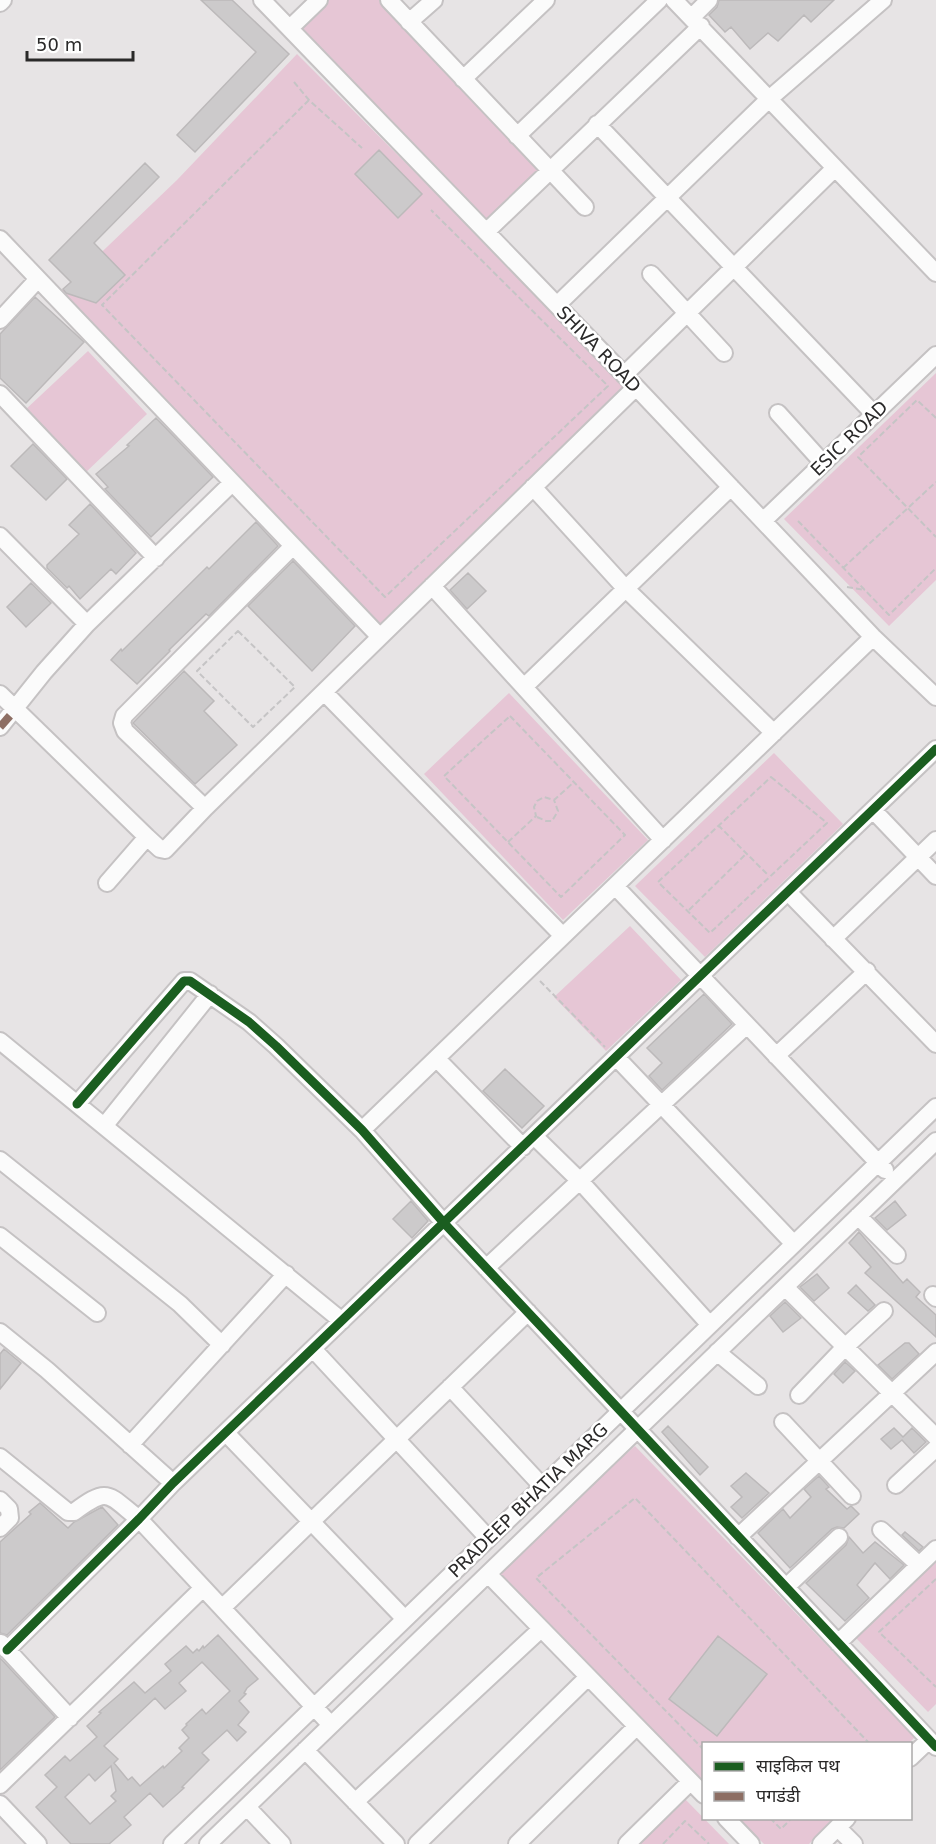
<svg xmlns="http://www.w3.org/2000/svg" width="936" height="1844" viewBox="0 0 936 1844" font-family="'DejaVu Sans','Noto Sans Devanagari',sans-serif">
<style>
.green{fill:#e6c6d5}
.building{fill:#cccacb;stroke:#bcb9ba;stroke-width:1.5;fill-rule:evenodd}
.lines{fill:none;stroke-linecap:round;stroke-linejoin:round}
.minor-casing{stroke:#c5c2c3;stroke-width:20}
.path{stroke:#c5c4c5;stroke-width:2;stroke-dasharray:6 3;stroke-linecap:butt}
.minor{stroke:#fbfbfb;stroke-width:16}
.quiet{stroke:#8d6e63;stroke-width:8;stroke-dasharray:15 8;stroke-linecap:butt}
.cycleway-casing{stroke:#fff;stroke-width:13}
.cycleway{stroke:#1b5e20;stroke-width:9}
.labels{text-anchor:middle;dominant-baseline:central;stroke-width:5;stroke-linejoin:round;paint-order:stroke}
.street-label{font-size:18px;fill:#2a2929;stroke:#fff}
</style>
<rect width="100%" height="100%" fill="#e7e4e5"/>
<!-- green -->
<path class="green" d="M 319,0 L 389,0 L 549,171 L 486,232 L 290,28 Z
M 297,54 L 628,386 L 381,626 L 61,291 L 177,180 Z
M 88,351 L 147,414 L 84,474 L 24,411 Z
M 936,373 L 936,580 L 889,626 L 784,519 Z
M 509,693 L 648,840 L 563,920 L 424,774 Z
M 774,753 L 843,824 L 705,957 L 635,886 Z
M 630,926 L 681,980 L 606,1051 L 554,997 Z
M 635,1446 L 915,1737 L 908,1744 L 704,1744 L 703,1782 L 494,1568 Z
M 936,1559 L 936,1704 L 928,1712 L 856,1638 Z
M 685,1799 L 729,1844 L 639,1844 Z
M 739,1819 L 834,1819 L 809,1844 L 764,1844 Z"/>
<!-- building -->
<path class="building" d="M 201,0 L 232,0 L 289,54 L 195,152 L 177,135 L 256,52 Z
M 719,0 L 834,0 L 811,22 L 804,15 L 778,41 L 768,33 L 750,49 L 731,27 L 725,32 L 709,15 L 717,7 Z
M 379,150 L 422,194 L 398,218 L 355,174 Z
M 145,163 L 159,177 L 94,243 L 125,275 L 96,303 L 66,293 L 63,289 L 71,282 L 49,260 Z
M 35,297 L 84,342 L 26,403 L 0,378 L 0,334 Z
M 156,418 L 213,477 L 151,537 L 105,489 L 108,487 L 96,474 L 129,446 L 127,445 Z
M 33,444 L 67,479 L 46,500 L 11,466 Z
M 90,504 L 136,553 L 116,574 L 111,569 L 80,599 L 69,586 L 67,588 L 47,568 L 47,565 L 79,534 L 69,525 Z
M 256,522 L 278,546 L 209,616 L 206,614 L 169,650 L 170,651 L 137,684 L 111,660 L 121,649 L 122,651 L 207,567 L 209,569 Z
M 293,561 L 355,626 L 312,671 L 248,606 Z
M 468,573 L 486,591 L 467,609 L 450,590 Z
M 31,583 L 51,603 L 26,627 L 7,607 Z
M 184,671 L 214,701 L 204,711 L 237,745 L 195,784 L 133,723 Z
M 704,994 L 732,1024 L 662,1090 L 649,1076 L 662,1063 L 647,1048 Z
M 505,1069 L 544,1106 L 522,1128 L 483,1091 Z
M 411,1201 L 428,1221 L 412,1238 L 393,1219 Z
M 895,1201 L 906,1215 L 887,1230 L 875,1218 Z
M 859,1232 L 903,1283 L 907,1279 L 920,1292 L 916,1297 L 936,1315 L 936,1337 L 865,1273 L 871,1267 L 849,1243 Z
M 817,1274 L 829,1288 L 814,1301 L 800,1287 Z
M 856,1285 L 875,1305 L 868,1311 L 848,1293 Z
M 785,1302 L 801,1318 L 783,1332 L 770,1316 Z
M 905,1343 L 909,1343 L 919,1354 L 892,1379 L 878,1365 Z
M 4,1349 L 21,1363 L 0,1389 L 0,1354 Z
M 845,1362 L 855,1371 L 843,1383 L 834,1374 Z
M 668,1426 L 708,1467 L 700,1475 L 662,1432 Z
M 894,1428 L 903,1437 L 912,1428 L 926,1442 L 914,1453 L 902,1440 L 891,1449 L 881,1439 Z
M 746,1473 L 769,1493 L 742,1518 L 731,1507 L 742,1497 L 731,1486 Z
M 819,1476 L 829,1487 L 826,1489 L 847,1509 L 851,1506 L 859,1514 L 844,1528 L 837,1527 L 832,1529 L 790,1568 L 758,1533 L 783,1509 L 790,1518 L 811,1497 L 804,1489 Z
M 40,1503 L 68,1528 L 74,1522 L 102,1507 L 118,1525 L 7,1635 L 0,1633 L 0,1542 L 31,1514 L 29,1512 Z
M 905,1532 L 923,1547 L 919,1551 L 902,1535 Z
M 849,1537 L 863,1553 L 875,1542 L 904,1565 L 890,1579 L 875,1563 L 857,1585 L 869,1598 L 845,1621 L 806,1583 L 846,1545 Z
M 218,1635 L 258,1679 L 247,1688 L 244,1693 L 246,1694 L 239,1701 L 249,1712 L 238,1725 L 246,1732 L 237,1741 L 227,1730 L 202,1753 L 209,1760 L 182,1787 L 184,1788 L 163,1807 L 150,1793 L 124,1817 L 131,1825 L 109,1844 L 71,1844 L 36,1807 L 57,1787 L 45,1775 L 65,1756 L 70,1761 L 97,1737 L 87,1726 L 101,1713 L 99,1712 L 134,1682 L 145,1693 L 171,1671 L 165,1664 L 186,1646 L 193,1653 L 197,1649 L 199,1651 L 203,1646 L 204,1648 ZM 202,1662 L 230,1691 L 206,1714 L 202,1709 L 186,1724 L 187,1725 L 182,1730 L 189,1738 L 179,1748 L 182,1751 L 164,1768 L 163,1766 L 140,1786 L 132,1777 L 128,1780 L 114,1763 L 118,1759 L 104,1746 L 155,1698 L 165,1709 L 186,1691 L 179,1683 ZM 111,1766 L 116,1791 L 111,1796 L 116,1801 L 90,1824 L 65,1797 L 89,1774 L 95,1781 Z
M 718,1636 L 767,1674 L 717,1736 L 669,1699 Z
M 0,1658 L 55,1717 L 0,1770 Z"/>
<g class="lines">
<defs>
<path id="minor" d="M 262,0 L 636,387 L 873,637 L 936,697
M 389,0 L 585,207
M 674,0 L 936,273
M 0,3 L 3,0
M 692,17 L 709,0
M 409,22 L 434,0
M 290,28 L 319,0
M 463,79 L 546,0
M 597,124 L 874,414
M 517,136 L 659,0
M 486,232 L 701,26
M 0,239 L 380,637
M 651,274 L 724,353
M 557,305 L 769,99 L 883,0
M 0,320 L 38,279
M 624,375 L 835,168
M 0,394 L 156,558
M 778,413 L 823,463
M 533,487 L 626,589 L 774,733
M 763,521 L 936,355
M 0,536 L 87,624
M 432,586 L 663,840
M 524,687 L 731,487
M 324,692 L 563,936
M 0,694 L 147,837 L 160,849 L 165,850 L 205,808 L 636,387
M 0,727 L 44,672 L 87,624 L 232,483
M 205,808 L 125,731 L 122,723 L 124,716 L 293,546
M 873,810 L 936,876
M 107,883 L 147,837
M 615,886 L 885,1170
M 788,892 L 936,1044
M 833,939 L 936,840
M 0,1041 L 342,1321
M 776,1056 L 867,971
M 616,1057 L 794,1244
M 437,1059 L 523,1147
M 77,1104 L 184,981 L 190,981 L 249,1022 L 276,1046 L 362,1130 L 444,1223 L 936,1747
M 105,1125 L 210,994
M 362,1130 L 873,637
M 534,1136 L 580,1181 L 710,1325
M 0,1160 L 180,1304 L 222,1345
M 858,1216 L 897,1255
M 0,1236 L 97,1313
M 486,1268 L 747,1025
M 785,1287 L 936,1437
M 933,1295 L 936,1298
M 0,1332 L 47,1370 L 173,1483
M 313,1349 L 488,1538
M 717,1352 L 758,1386
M 450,1387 L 542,1486
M 799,1395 L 845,1347 L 884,1311
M 783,1422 L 852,1496
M 226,1433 L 404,1618
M 130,1445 L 286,1274
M 0,1457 L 68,1512 L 74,1512 C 109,1486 107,1494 139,1519 L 331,1725
M 896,1485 L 936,1448
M 0,1500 L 9,1509 L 10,1518 L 0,1528
M 881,1530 L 919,1565
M 738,1537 L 936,1352
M 488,1574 L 704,1795
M 786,1587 L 839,1537
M 222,1608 L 528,1312
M 1,1643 L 70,1718
M 838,1643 L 936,1549
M 7,1650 L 139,1519 L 173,1483 L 936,749
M 305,1750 L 396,1844
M 910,1758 L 929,1740
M 0,1785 L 203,1588
M 355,1802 L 541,1629
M 0,1804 L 38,1844
M 247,1807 L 282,1844
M 726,1818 L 751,1844
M 838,1828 L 854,1844
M 172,1844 L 936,1107
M 208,1844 L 936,1141
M 417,1844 L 588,1677
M 517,1844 L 636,1727
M 627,1844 L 690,1782
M 821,1844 L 847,1818"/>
</defs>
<!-- minor casing -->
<use href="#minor" class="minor-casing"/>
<!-- path -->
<path class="path" d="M 294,82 L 309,100 L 362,148
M 309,100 L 102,305 L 385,597 L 608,386 L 431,210
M 936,418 L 917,400 L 858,457 L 936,537
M 798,521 L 889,615 L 936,568
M 843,568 L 936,482
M 847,587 L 865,590
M 238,631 L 295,687 L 253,727 L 197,671 Z
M 510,716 L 625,835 L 561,897 L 444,776 Z
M 771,777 L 827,823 L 710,933 L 658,882 Z
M 537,817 L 546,821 L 552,821 L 558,811 L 554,800
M 718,825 L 769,876
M 508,842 L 536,816 L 534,807 L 537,801 L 544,797 L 554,800 L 574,782
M 689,910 L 747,853
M 540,981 L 605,1047
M 936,1579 L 879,1632 L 936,1687
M 704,1750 L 536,1578 L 635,1498 L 870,1744
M 770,1818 L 781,1829 L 792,1818
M 663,1844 L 685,1821 L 709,1844"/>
<!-- minor -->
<use href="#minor" class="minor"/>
<!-- quiet -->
<path class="quiet" d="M 0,727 L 15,710"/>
<defs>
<path id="cycleway" d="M 77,1104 L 184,981 L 190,981 L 249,1022 L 276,1046 L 362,1130 L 444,1223 L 936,1747
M 7,1650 L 139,1519 L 173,1483 L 936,749"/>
</defs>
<!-- cycleway casing -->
<use href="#cycleway" class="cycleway-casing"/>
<!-- cycleway -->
<use href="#cycleway" class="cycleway"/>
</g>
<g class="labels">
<!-- street labels -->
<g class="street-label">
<text transform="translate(599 349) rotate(46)">SHIVA ROAD</text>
<text transform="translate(849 438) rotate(-44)">ESIC ROAD</text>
<text transform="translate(528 1500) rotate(-44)">PRADEEP BHATIA MARG</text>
</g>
</g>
<!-- legend -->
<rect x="702" y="1742" width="210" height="78" fill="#ffffff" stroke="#aaa9a9" stroke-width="1.5"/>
<rect x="714" y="1762" width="30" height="9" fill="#1b5e20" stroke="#aaa9a9" stroke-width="1.5"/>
<text x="756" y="1772" font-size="18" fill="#2a2929">साइकिल पथ</text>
<rect x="714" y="1792" width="30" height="9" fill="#8d6e63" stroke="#aaa9a9" stroke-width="1.5"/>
<text x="756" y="1802" font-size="18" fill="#2a2929">पगडंडी</text>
<!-- scale -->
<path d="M27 51v9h106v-9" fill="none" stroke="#2a2929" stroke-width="3"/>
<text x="36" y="51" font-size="18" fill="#2a2929" stroke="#ffffff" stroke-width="4.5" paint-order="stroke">50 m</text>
</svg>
